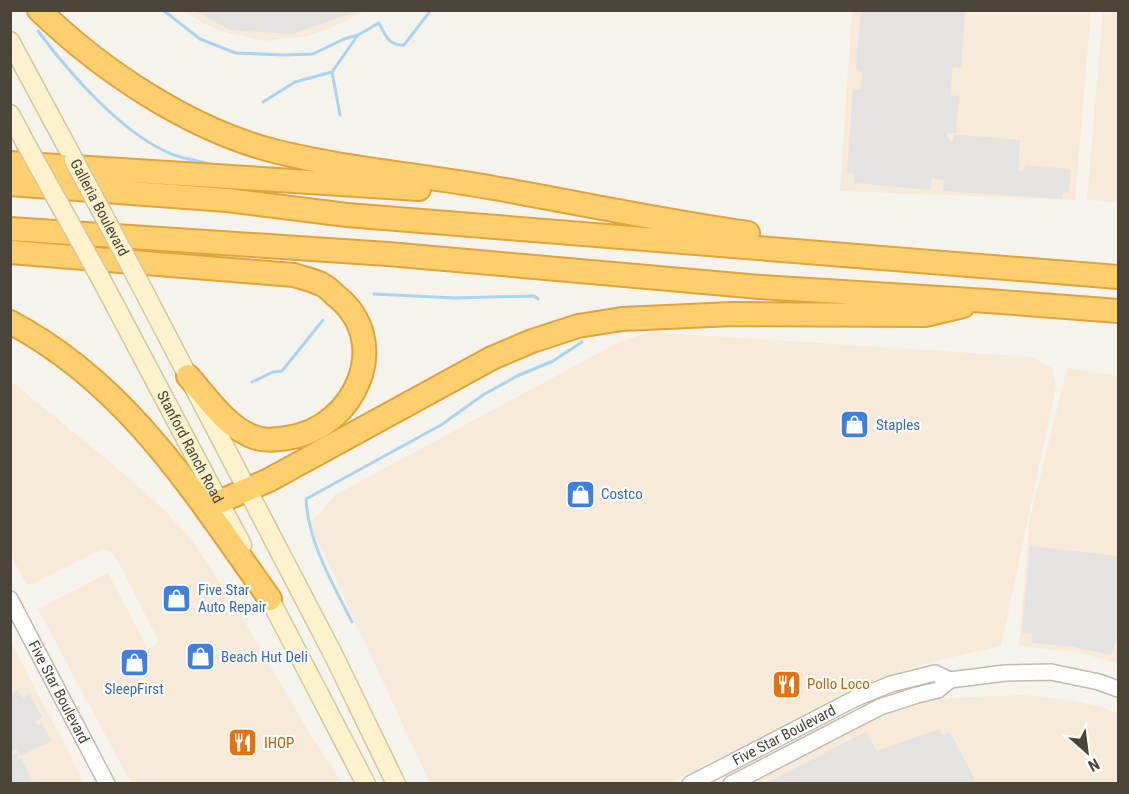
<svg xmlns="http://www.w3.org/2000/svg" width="1129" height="794" viewBox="0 0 1129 794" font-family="'Roboto Condensed',sans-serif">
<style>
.commercial{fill:#f7ead8}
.parking{fill:#e5e3e0}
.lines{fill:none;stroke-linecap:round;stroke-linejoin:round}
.stream{stroke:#a9d4f2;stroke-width:3}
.tertiary-casing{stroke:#c2bbae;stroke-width:18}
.secondary-casing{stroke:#d6c79b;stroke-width:21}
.motorway-casing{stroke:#e0a43c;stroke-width:26}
.tertiary{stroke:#fff;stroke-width:15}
.secondary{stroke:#fff3cd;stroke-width:18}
.motorway{stroke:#ffcf6e;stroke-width:22}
.secondary-bridge-casing{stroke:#d6c79b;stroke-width:21;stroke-linecap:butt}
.secondary-bridge{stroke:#fff3cd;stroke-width:18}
.labels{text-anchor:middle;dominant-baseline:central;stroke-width:4.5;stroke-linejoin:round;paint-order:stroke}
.street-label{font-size:15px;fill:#4b4439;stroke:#fff}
.shop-label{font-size:15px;fill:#366cbe;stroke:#fff;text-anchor:start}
.food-label{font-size:15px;fill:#c56008;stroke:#fff;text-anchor:start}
</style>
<rect width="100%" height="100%" fill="#f6f3ec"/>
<!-- commercial -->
<path class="commercial" d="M 183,11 L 365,11 L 333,27 L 307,36 L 264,41 L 225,32 L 207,25 Z
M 852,11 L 1091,11 L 1075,200 L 840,191 Z
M 1103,11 L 1118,11 L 1118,202 L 1087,200 Z
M 651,332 L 1033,357 L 1052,368 L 1056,387 L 1001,646 L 927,663 L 855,687 L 670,783 L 430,783 L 310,524 L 335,495 L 621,341 Z
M 1067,368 L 1118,376 L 1118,664 L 1078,652 L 1019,646 L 1030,518 Z
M 11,381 L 122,472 L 164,510 L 192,540 L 235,605 L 307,729 L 342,783 L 131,783 L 38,609 L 108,573 L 148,649 L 159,642 L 118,561 L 110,551 L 102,549 L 32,584 L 27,584 L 22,577 L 11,554 Z
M 10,640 L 81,777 L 85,783 L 11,783 Z
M 1024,695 L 1069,700 L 1102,707 L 1118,714 L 1118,783 L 741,784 L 866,718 L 919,699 Z"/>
<!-- parking -->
<path class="parking" d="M 861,10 L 965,11 L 961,68 L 953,67 L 950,95 L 959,96 L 956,133 L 947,133 L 947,137 L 952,142 L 954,135 L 963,135 L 1020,140 L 1018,170 L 1024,171 L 1025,165 L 1071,169 L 1069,193 L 1063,192 L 1062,199 L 943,191 L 944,180 L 932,178 L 930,190 L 854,183 L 855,174 L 847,173 L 853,89 L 861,89 L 863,72 L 857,71 L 856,66 Z
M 195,11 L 358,11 L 293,34 L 230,30 Z
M 1030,546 L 1118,556 L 1118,636 L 1111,655 L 1074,647 L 1032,643 L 1032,634 L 1022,633 Z
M 18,690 L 23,698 L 30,694 L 42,717 L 35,722 L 38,725 L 42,724 L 52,741 L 20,756 L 16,749 L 10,753 L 11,695 Z
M 939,729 L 943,735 L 950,732 L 975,780 L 971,783 L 766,783 L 866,732 L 877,751 Z
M 16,752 L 19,759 L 21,758 L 34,783 L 11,783 L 11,755 Z"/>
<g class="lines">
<!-- stream -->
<path class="stream" d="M 163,10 L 200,39 L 236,53 L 285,55 L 313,54 L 344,39 L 358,35
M 38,31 C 70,74 124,136 174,155 C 186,159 199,161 210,164
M 263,102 L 295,82 L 332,72
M 340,115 L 332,72 L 358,35 L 379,23 C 385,35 389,46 404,45 L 431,10
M 374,294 L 455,298 L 534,296 L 538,299
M 252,382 L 273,372 L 282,371 L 323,320
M 352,622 C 333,584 308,542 306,499 L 441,425 L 483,395 L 517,376 L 553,361 L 582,342"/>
<defs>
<g id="tertiary">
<path id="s1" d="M 10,599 L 107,784"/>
<path id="s2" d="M 690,784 L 854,699 L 891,684 L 935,673 L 950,680"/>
<path d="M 731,784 L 880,707 L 917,695 L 938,690 L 950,680 L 1005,673 L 1051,672 L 1099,682 L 1118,689"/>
</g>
<g id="secondary">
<path d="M 10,41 L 74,160"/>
<path d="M 10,114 L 26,144"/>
<path id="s3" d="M 101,279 L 242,545"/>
<path d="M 139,282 L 333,654 L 396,784"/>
<path d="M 264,588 L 366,784"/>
</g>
<path id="motorway" d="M 39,10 C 102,71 189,129 274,151 C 346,169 421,175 494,188 C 579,203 663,221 748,233
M 10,163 L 419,189
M 10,184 L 227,200 L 347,215 L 1118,277
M 10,229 L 388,254 L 760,287 L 988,301 L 1118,311
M 10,252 L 294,275 C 303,278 312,280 321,284 C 326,286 331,291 335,295 C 395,341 355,429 287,438 C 273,440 263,441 251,436 C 225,425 206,396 188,376
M 10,322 C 129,385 194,493 270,599
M 219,502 L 269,480 L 492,358 L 532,341 L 578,326 L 622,319 L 733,314 L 925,315 L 963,306"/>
</defs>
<!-- tertiary casing -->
<use href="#tertiary" class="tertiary-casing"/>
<!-- secondary casing -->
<use href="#secondary" class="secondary-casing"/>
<!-- motorway casing -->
<use href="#motorway" class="motorway-casing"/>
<!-- tertiary -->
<use href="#tertiary" class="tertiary"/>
<!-- secondary -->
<use href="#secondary" class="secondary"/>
<!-- motorway -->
<use href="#motorway" class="motorway"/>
<defs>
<g id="secondary-bridge">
<path d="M 26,144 L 101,279"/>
<path id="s4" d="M 74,160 L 139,282"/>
</g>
</defs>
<!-- secondary-bridge casing -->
<use href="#secondary-bridge" class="secondary-bridge-casing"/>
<!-- secondary-bridge -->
<use href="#secondary-bridge" class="secondary-bridge"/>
</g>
<!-- icons -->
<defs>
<symbol id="shop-square" viewBox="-11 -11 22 22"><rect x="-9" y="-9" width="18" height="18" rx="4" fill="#3f7fe0" stroke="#fff"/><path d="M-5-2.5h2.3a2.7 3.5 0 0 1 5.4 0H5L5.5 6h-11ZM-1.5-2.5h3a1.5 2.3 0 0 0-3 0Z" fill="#fff"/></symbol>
<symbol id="restaurant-square" viewBox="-11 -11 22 22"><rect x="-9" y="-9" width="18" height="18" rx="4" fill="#e8710a" stroke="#fff"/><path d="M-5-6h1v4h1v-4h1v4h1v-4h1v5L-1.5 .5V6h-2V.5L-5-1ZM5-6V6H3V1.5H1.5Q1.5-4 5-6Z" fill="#fff"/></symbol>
</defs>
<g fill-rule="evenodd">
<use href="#shop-square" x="838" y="408" width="33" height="33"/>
<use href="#shop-square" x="564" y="478" width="33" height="33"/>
<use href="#shop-square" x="160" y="582" width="33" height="33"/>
<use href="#shop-square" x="184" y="640" width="33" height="33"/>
<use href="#shop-square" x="118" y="646" width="33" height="33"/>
<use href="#restaurant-square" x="770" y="668" width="33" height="33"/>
<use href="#restaurant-square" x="226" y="726" width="33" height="33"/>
</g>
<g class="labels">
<!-- street labels -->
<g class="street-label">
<text stroke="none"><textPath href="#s4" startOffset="54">Galleria Boulevard</textPath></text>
<text stroke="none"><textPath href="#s3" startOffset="190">Stanford Ranch Road</textPath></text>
<text stroke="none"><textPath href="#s1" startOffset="105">Five Star Boulevard</textPath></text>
<text stroke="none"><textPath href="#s2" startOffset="106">Five Star Boulevard</textPath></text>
</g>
<!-- shop labels -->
<g class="shop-label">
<text x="876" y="425">Staples</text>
<text x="601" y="494">Costco</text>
<text x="198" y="590">Five Star<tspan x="198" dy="17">Auto Repair</tspan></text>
<text x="221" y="657">Beach Hut Deli</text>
<text x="134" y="689" text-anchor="middle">SleepFirst</text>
</g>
<!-- food labels -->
<g class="food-label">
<text x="807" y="684">Pollo Loco</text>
<text x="264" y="743">IHOP</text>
</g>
</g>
<!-- border -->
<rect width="1129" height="794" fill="none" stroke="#4b4439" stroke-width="24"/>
<!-- north arrow -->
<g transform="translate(1087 752) rotate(152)" stroke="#ffffff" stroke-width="4.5" paint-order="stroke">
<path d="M0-4.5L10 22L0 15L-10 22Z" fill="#4b4439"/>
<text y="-9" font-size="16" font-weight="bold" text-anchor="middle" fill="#4b4439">N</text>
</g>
</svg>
